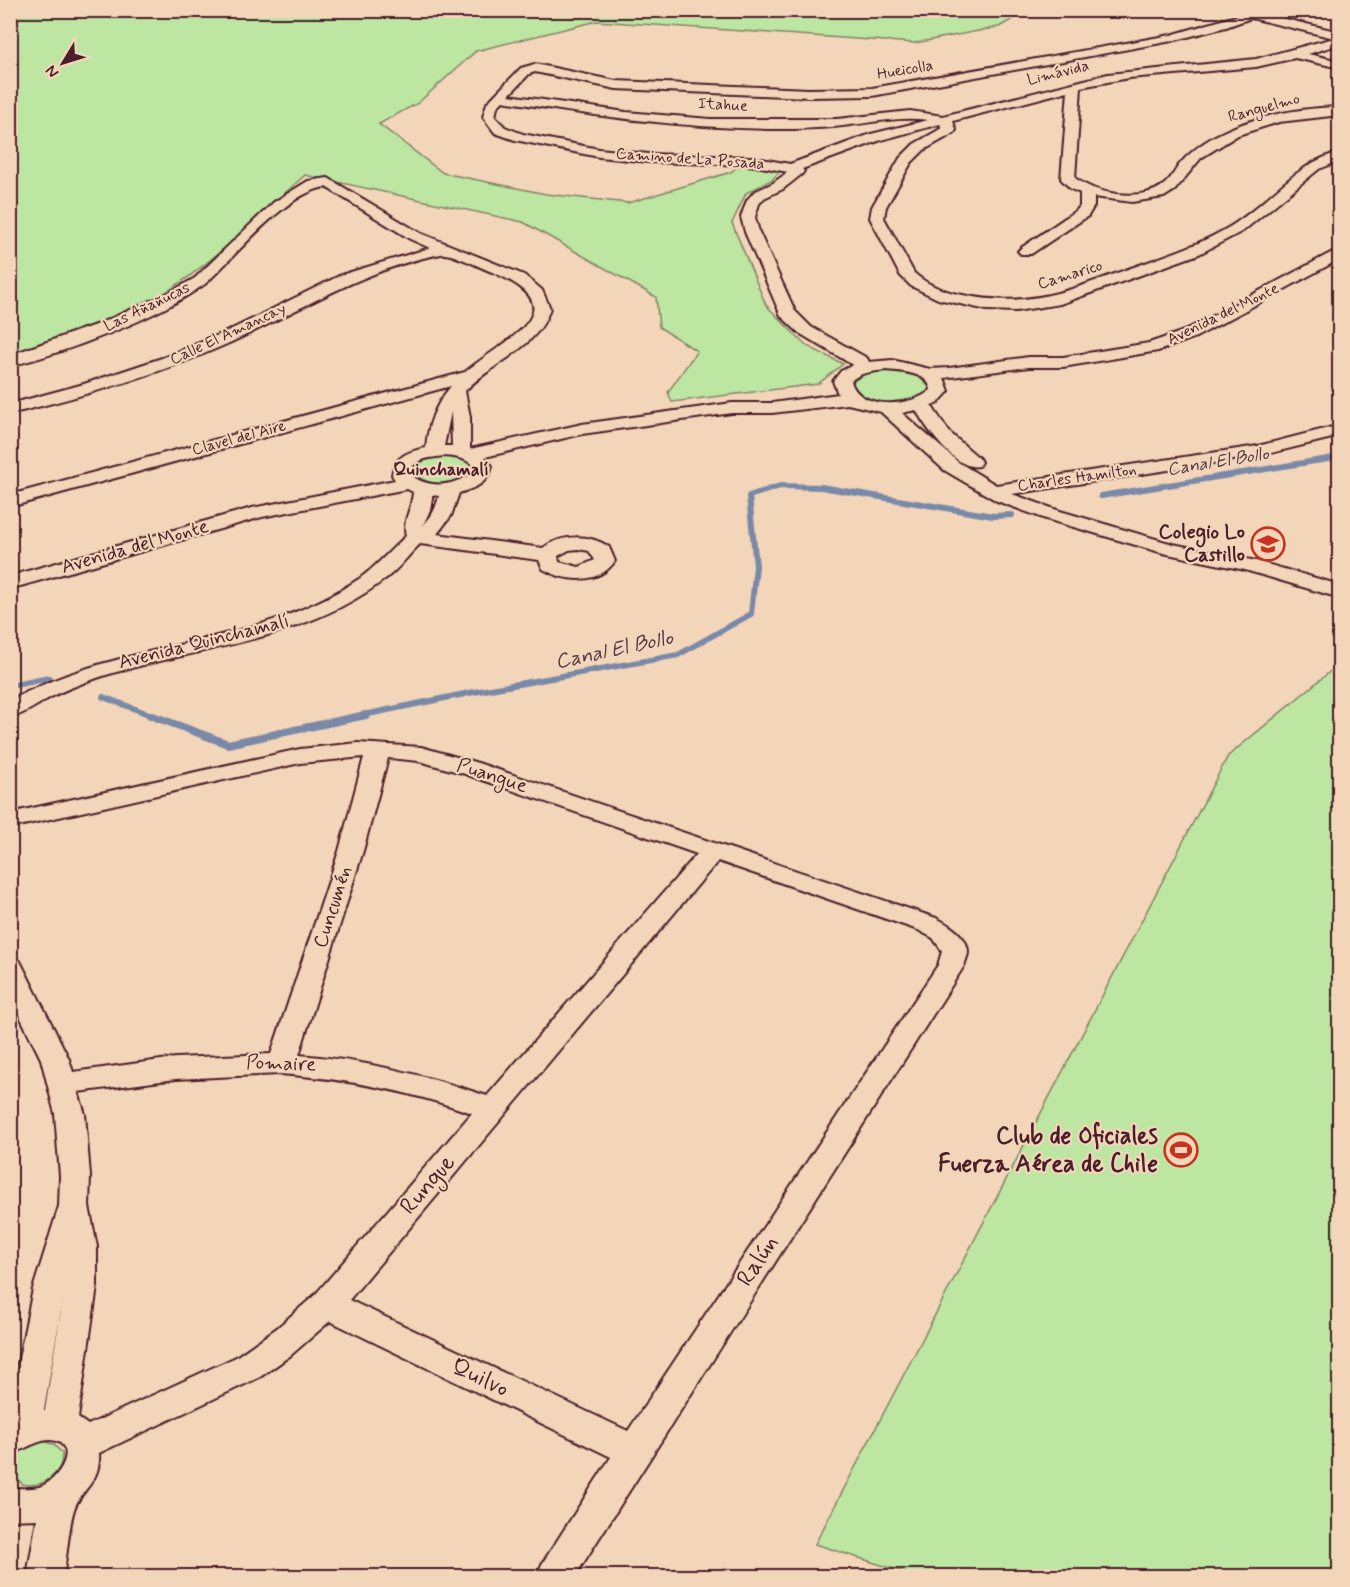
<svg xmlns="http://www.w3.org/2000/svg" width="1350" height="1587" viewBox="0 0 1350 1587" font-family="Mynerve,sans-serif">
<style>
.green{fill:#bce6a2;stroke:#838266;stroke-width:1.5}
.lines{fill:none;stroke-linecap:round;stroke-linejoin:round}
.stream-far1{stroke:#7a89a7;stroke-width:6}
.stream{stroke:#7a89a7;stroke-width:8}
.minor-casing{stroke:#4a1f2b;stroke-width:4}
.minor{fill:#f3d6b9;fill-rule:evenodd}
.labels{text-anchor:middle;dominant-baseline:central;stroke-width:4.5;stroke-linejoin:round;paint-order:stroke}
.far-street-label{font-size:16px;fill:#4a1f2b;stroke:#f3d6b9}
.far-water-label{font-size:18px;font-style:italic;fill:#563a4a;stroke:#f3d6b9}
.far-neighbourhood-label{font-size:18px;font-weight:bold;fill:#4a1f2b;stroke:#f3d6b9}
.poi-label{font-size:20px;font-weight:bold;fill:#4a1f2b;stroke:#f3d6b9;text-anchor:end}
.street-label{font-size:20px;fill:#4a1f2b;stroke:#f3d6b9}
.water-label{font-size:21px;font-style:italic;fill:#563a4a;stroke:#f3d6b9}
.near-poi-label{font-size:24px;font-weight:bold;fill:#4a1f2b;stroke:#f3d6b9;text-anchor:end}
.near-street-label{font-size:24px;fill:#4a1f2b;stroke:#f3d6b9}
</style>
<rect width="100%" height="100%" fill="#f3d6b9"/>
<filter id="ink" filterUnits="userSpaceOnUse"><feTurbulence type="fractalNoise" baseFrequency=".0167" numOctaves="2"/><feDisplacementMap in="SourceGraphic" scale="12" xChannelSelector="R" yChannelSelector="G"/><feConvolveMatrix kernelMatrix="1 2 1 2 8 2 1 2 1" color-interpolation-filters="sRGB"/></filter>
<g filter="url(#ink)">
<!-- green -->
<path class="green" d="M 11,11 L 1027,11 L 999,27 L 915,43 L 597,21 L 476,51 L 418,103 L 379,124 L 443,173 L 546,194 L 628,203 L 731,172 L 739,165 L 780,171 L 773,179 L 746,193 L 732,223 L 766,305 L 805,345 L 843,364 L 818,384 L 672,402 L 668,392 L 697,351 L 659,327 L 656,297 L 523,222 L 305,175 C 252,222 201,277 136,309 C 96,328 53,341 11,353 Z
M 891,370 L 919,377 L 929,387 L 929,391 C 916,407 879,407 863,397 C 859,395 855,390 852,387 L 853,382 L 864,374 Z
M 443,456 C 454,456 465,457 472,465 L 471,473 C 458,486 430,487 416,475 L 415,468 C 422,459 433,457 443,456 Z
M 1339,664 L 1339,1576 L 916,1576 L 815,1544 L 1228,756 Z
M 45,1442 L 53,1444 L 62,1453 C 63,1476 42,1488 22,1484 L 13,1473 C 11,1454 28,1444 45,1442 Z"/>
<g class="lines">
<!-- stream-far1 -->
<path class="stream-far1" d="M 1101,496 L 1340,457
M 10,686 L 49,678
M 103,697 L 154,716
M 359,716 L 474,692 L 678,655 L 751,614 L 756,566 L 749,496 L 780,486 L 821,487 L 993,516 L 1012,515"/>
<!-- stream -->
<path class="stream" d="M 150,715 L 228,744 L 366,715"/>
<defs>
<path id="minor" d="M 1232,10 L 1251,11 L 1340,32 L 1340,44 L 1308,54 L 1340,61 L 1340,68 L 1295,58 L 1256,67 L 1129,78 L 1081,87 L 1075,178 C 1095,194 1139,202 1162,186 C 1170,181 1174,172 1179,165 C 1189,153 1201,144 1215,136 C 1253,116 1297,108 1340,107 L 1340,115 L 1279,122 L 1238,135 L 1201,158 L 1175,190 L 1164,197 L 1132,202 L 1094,197 L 1094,206 L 1088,216 L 1031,254 L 1021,254 L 1018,251 L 1021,248 L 1077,210 L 1080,206 L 1080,193 L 1071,189 L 1061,179 L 1068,91 L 953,121 L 956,130 L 954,133 L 924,150 L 911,163 L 886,207 L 884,218 L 914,273 C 927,285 946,292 963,295 C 1030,309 1070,290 1131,268 C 1165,256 1200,245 1231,226 C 1269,203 1295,163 1340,152 L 1340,161 L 1319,169 L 1243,231 L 1199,254 L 1060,304 L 1016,311 L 987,310 L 938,299 L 911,286 L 900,275 L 870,218 L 872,207 L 900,158 L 914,144 L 942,128 L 940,124 L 881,140 L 802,169 L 804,171 L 802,174 L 783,189 L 764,198 L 759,204 L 755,217 L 759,232 L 795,311 L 811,327 L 867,358 L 869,362 L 892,360 L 930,369 L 949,368 L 1029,357 L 1063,357 L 1149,343 L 1184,331 L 1340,248 L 1340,259 L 1196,337 L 1158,351 L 1063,367 L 1029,367 L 944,378 L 949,391 L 938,403 L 931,405 L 950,433 L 979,458 L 981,462 L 979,466 C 956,471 926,428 916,410 L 902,413 L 958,462 L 996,485 L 1258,446 L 1340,425 L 1340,436 L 1259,456 L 1012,494 L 1060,511 L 1173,544 L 1256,561 L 1340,585 L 1340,598 L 1245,570 L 1163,553 L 1046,519 L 997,501 L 944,470 L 881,412 L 848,404 L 772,413 L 732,413 L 582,434 L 485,457 L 492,466 C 489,483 475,488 459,493 L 451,516 L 437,534 L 543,548 C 561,534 590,534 609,547 L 615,561 C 599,585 565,582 543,569 L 539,560 L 420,544 C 408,555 399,569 385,579 C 304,642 201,646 106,675 C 88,681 68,688 51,697 C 38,704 25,714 10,718 L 10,701 C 117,640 247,650 351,584 C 373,571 387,553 406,536 C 402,521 412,509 413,492 L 407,489 L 262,517 L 10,589 L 10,576 L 252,508 L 395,480 L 392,475 C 394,456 410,451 426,448 C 428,424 435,405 451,386 L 10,507 L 10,495 L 465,372 C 503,340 582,309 492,272 C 481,268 451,252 441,254 C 363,269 298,312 227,344 C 158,375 84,396 10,414 L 10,404 L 84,384 L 162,358 L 228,331 L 341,275 L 430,248 L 410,239 L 326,187 C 286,192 235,257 205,284 C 158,318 68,352 10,366 L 10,355 L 98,324 L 171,292 L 195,278 L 274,202 L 308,181 L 328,178 L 420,233 L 524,275 L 542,290 L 550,308 C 539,348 492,362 465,391 L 470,417 L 470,449 L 582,424 L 732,403 L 772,403 L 838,394 L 833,381 L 841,371 L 853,365 L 799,333 L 781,316 L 745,232 L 741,217 L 747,200 L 754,192 L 773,183 L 788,172 L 751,165 L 649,162 L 599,157 L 515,140 L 495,133 L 483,117 L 487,103 L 521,68 L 535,64 L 616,81 L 809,89 L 872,88 L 1171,35 L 1239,15 ZM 1251,18 L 1334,38 L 1256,59 L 1108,74 L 943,116 L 910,111 L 837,119 L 710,119 L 626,112 L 509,95 L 529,74 L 535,72 L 616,89 L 809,97 L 872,96 L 1172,41 L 1226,27 ZM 503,101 C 599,117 697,130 795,129 C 813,128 832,128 850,125 C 876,122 902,116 928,120 L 871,134 L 790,164 L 751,157 L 649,154 L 599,149 L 523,134 L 505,127 L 495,117 L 497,107 ZM 885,370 C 899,371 929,372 931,390 C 912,407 859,411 851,381 C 860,372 872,372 885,370 ZM 451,412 L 452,446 L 444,446 ZM 444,456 C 456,457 465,458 474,466 L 472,473 C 454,486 428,490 410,474 C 412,458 431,458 444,456 ZM 432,495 L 439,496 C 436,508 432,517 423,525 L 432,506 ZM 578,549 L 589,551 L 595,560 L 579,567 L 559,562 L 558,556 L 569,550 Z
M 358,743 L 421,747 L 478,763 L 936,918 C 948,924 968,936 968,952 C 968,956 965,962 964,966 L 575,1576 L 537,1576 L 542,1564 L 611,1457 L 330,1321 L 291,1355 L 260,1377 L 99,1453 C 101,1482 83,1487 75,1507 C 69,1521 67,1559 63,1576 L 27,1576 L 37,1519 L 10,1520 L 10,1488 C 19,1488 31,1489 39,1487 C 56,1483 79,1449 56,1441 C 41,1436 25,1451 10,1453 L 10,1404 L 16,1373 L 33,1289 L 59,1206 L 60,1176 L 55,1114 L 41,1059 L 10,996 L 10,958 L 20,961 L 69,1059 L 73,1072 L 176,1058 L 271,1054 L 339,851 L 364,757 L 300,763 L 10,828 L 10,813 L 300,749 ZM 388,758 L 419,761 L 462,773 L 697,854 L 487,1096 C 425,1075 364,1060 299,1055 L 363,851 ZM 718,861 L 918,930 L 933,938 L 942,951 L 938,965 L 628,1431 L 349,1300 ZM 280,1074 C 347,1079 409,1091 472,1113 L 315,1295 L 277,1328 L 236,1357 L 88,1425 L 78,1418 L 97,1287 L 97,1247 L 89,1206 L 90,1176 L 85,1114 L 78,1092 L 176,1079 ZM 63,1297 L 45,1410 L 44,1410 Z"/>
</defs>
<!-- minor casing -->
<use href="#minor" class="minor-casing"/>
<!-- minor -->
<use href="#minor" class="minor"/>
</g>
</g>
<!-- icons -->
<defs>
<symbol id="school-ring" viewBox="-11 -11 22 22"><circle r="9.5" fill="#f3d6b9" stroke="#c8321e" stroke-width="1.5"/><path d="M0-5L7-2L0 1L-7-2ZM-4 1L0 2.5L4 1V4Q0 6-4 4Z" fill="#c8321e"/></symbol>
<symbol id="stadium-ring" viewBox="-11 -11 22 22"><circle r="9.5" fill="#f3d6b9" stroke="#c8321e" stroke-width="1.5"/><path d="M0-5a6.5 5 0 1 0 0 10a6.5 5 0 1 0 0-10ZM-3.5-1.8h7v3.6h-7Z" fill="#c8321e"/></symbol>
</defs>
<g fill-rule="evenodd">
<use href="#school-ring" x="1249" y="525" width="38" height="38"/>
<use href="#stadium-ring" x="1162" y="1131" width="38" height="38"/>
</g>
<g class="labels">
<!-- far-street labels -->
<g class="far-street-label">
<text transform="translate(905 70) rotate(-10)">Hueicolla</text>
<text transform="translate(1058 73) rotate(-14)">Limávida</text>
<text transform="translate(723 105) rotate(3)">Itahue</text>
<text transform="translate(1264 108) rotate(-15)">Ranguelmo</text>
<text transform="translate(690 159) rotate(4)">Camino de La Posada</text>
<text transform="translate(1070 275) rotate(-17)">Camarico</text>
<text transform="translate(147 307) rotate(-26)">Las Añañucas</text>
<text transform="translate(1223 314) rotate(-26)">Avenida del Monte</text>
<text transform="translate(228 334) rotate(-25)">Calle El Amancay</text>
<text transform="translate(239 438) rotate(-15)">Clavel del Aire</text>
<text transform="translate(1077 478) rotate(-8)">Charles Hamilton</text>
</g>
<!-- far-water labels -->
<g class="far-water-label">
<text transform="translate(1218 462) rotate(-9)">Canal El Bollo</text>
</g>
<!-- far-neighbourhood labels -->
<g class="far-neighbourhood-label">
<text x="441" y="470">Quinchamalí</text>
</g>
<!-- poi labels -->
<g class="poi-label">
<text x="1245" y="532">Colegio Lo<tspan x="1245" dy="23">Castillo</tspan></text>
</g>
<!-- street labels -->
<g class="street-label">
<text transform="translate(135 547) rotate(-16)">Avenida del Monte</text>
<text transform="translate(204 642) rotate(-14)">Avenida Quinchamalí</text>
<text transform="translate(492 776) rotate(18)">Puangue</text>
<text transform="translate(333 907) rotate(-72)">Cuncumén</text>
<text transform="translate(281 1064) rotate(2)">Pomaire</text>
</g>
<!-- water labels -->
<g class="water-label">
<text transform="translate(614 650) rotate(-12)">Canal El Bollo</text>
</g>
<!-- near-poi labels -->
<g class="near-poi-label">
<text x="1158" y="1136">Club de Oficiales<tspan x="1158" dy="28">Fuerza Aérea de Chile</tspan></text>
</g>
<!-- near-street labels -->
<g class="near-street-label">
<text transform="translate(428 1185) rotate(-49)">Rungue</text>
<text transform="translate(758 1261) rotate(-57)">Ralún</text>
<text transform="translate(480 1378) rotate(25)">Quilvo</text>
</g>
</g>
<!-- margin -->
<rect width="1350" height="1587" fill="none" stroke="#f3d6b9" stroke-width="36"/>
<rect x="18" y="18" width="1314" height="1551" fill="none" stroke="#4a1f2b" stroke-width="2" filter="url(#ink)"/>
<!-- north arrow -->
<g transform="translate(63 63) rotate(232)" stroke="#f3d6b9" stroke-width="4.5" paint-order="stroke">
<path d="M0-4.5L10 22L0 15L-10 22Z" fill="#4a1f2b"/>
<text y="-9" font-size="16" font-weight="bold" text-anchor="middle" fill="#4a1f2b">N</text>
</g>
</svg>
